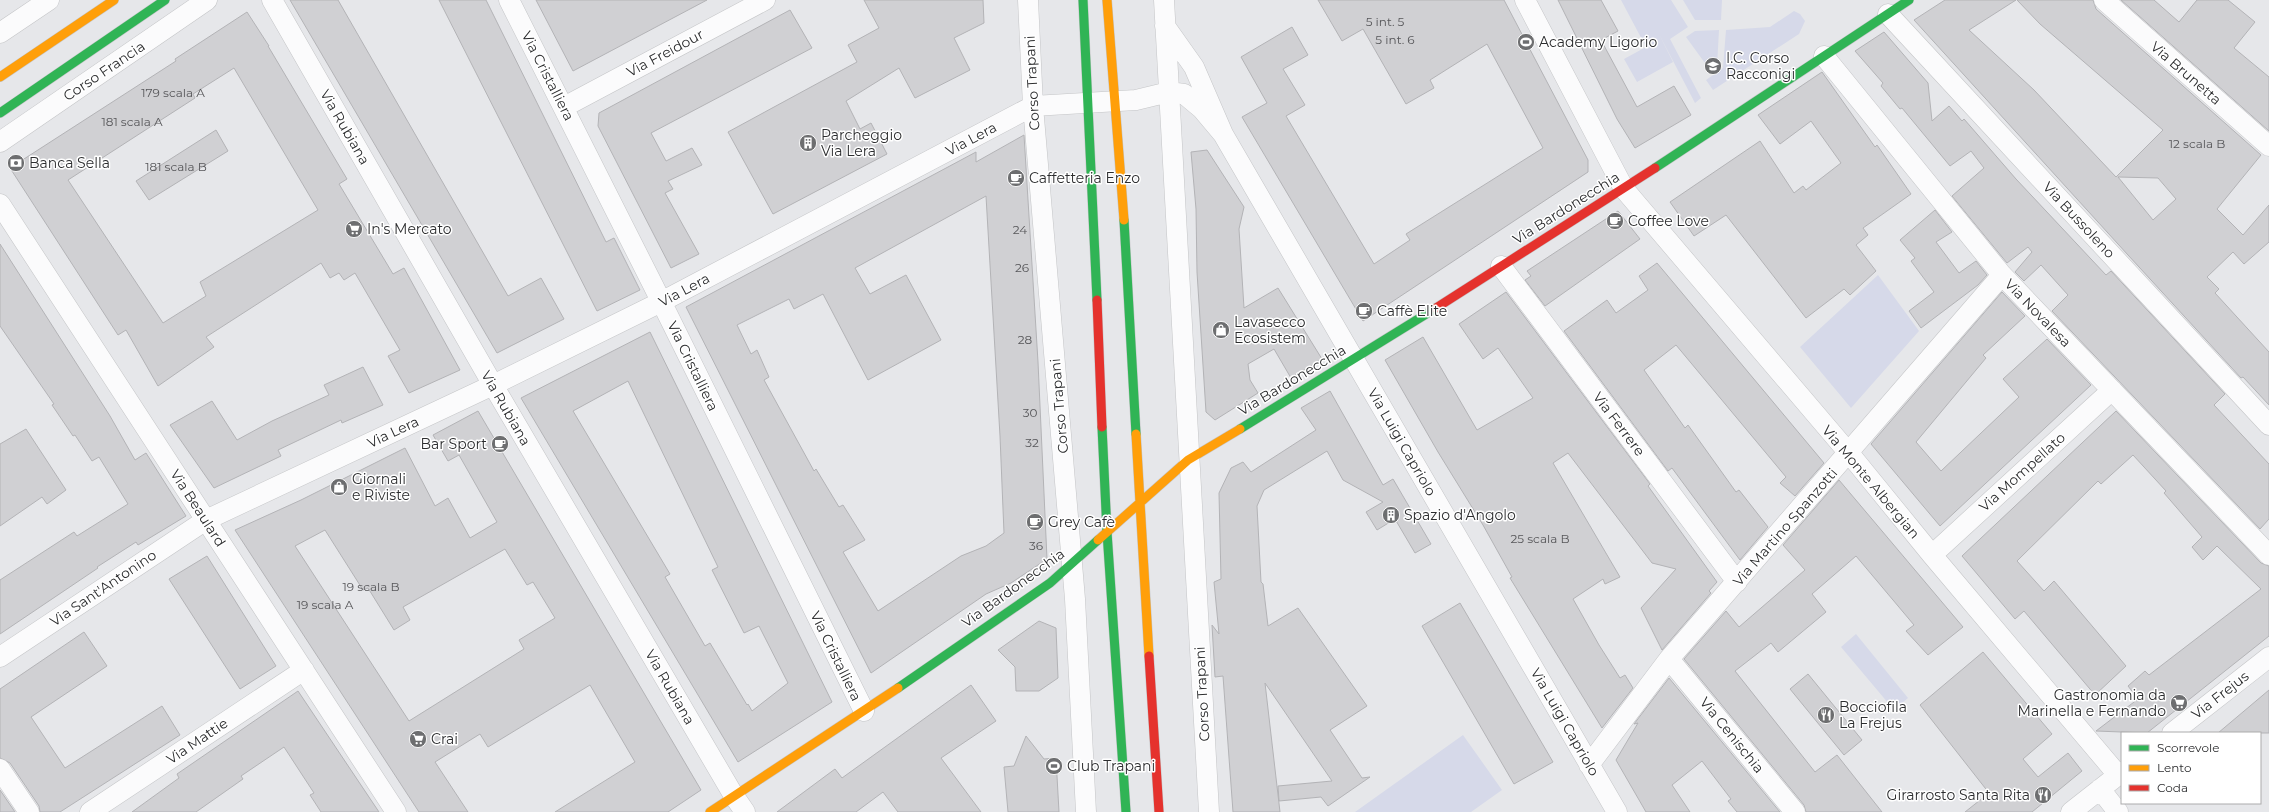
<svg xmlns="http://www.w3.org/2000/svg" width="2269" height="812" viewBox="0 0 2269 812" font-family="Montserrat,sans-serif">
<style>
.green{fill:#d6d9e9}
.building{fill:#d0d0d3;stroke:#b3b3b6;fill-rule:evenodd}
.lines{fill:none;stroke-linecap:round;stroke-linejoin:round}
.street-casing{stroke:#c4c5c7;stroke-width:21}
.fast-casing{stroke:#c4c5c7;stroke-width:10}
.slow-casing{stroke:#c4c5c7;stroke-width:10}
.jam-casing{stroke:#c4c5c7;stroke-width:10}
.street{stroke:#fbfbfc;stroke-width:20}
.fast{stroke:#30b455;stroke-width:9}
.slow{stroke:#ff9f0a;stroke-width:9}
.jam{stroke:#e5322d;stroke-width:9}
.labels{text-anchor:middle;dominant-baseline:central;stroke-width:3;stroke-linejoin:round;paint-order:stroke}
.number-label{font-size:12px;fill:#565659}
.poi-label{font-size:14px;fill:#2c2d2f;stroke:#fff;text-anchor:start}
.street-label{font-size:14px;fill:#2c2d2f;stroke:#fff}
</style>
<rect width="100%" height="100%" fill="#e6e7ea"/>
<!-- green -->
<path class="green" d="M 1621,0 L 1671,0 L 1688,27 L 1670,39 L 1701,98 L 1695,103 L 1659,34 L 1673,62 L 1637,82 L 1624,59 L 1646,47 Z
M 1683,0 L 1722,0 L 1721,20 L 1695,20 Z
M 1794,11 L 1800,14 L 1805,21 L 1799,34 L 1713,90 L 1706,80 L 1723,68 L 1726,30 L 1770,27 Z
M 1719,30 L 1717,66 L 1710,70 L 1686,37 L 1695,31 Z
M 1878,275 L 1919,331 L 1851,408 L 1800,347 Z
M 1856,634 L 1908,698 L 1894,710 L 1841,647 Z
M 1463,735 L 1502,790 L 1471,812 L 1355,812 Z"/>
<!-- building -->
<path class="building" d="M 290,0 L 338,0 L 508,296 L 541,278 L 564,319 L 497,353 Z
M 439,0 L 486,0 L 606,242 L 614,238 L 640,290 L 597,311 Z
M 536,0 L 707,0 L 573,71 Z
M 864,0 L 983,0 L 984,23 L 954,38 L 970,70 L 915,98 L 899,68 L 846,101 L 860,129 L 871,123 L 887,154 L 773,214 L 728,132 L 857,62 L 848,45 L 879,28 Z
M 1318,0 L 1504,0 L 1588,160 L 1588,172 L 1363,321 L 1242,117 L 1267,103 L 1241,57 L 1292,27 L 1308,55 L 1283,69 L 1305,105 L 1286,116 L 1374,264 L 1410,240 L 1406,234 L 1543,148 L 1487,44 L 1430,80 L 1434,88 L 1406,104 L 1363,29 L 1342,41 Z
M 1558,0 L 1601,0 L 1618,31 L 1601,40 L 1637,107 L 1674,86 L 1691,115 L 1635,148 L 1617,119 Z
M 1945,0 L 2016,0 L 1969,30 L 2034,90 L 2116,177 L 2163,130 L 2040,24 L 2017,0 L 2093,0 L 2096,9 L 2261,155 L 2217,209 L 2243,235 L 2269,205 L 2269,242 L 2244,264 L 2233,252 L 2207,277 L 2219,289 L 2215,293 L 2269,352 L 2269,405 L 2243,377 L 2241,378 L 2128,255 L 1914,20 ZM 2118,177 L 2158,178 L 2176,199 L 2153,220 Z
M 2121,0 L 2154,0 L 2179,22 L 2197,0 L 2228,0 L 2255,22 L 2234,48 L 2269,77 L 2269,131 Z
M 790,10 L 812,48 L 651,133 L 666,161 L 692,148 L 702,165 L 668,181 L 673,189 L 665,193 L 699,254 L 671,268 L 598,126 L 599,113 Z
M 247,12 L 269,46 L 268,46 L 347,179 L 339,184 L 393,274 L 404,268 L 460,370 L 409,393 L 388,356 L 400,350 L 355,273 L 344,280 L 339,273 L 330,278 L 321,263 L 206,337 L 214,347 L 158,386 L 126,330 L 118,335 L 10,168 L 176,61 L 175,59 ZM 234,68 L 318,210 L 200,282 L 206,296 L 163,323 L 68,180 L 195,98 L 193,94 Z
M 1884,32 L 1928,83 L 1932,121 L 1949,106 L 1962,121 L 1964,119 L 2016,179 L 2106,275 L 2111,271 L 2225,394 L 2214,405 L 2269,464 L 2269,519 L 2260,529 L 2052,311 L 2068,295 L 2041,265 L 2024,281 L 2015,272 L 2032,252 L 2028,247 L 2007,263 L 1952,196 L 1984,168 L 1971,151 L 1950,166 L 1902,108 L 1900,109 L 1881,86 L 1883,83 L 1855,51 Z
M 1822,72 L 1875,147 L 1877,145 L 1911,194 L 1863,228 L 1868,235 L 1856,245 L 1876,271 L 1850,295 L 1844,289 L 1806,318 L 1726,215 L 1694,236 L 1670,202 L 1760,141 L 1794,193 L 1803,186 L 1806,190 L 1841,163 L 1811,121 L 1780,144 L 1758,115 Z
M 216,130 L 228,151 L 149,200 L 136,181 Z
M 1024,135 L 1038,362 L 1047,559 L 1011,583 L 986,594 L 871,673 L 686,307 L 976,152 L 976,162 ZM 986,196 L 1000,436 L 1004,533 L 986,546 L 961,556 L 878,611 L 843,552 L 865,540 L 843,505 L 839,507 L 816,469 L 814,471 L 764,380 L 769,377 L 757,350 L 751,354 L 737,325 L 789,299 L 794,309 L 823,294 L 868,380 L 941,340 L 906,275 L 870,294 L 855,268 Z
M 1207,150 L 1244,207 L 1239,229 L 1244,308 L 1278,288 L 1322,359 L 1291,378 L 1274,349 L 1248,364 L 1250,380 L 1258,393 L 1215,420 L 1206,412 L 1197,272 L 1196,209 L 1191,152 Z
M 1935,210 L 1952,232 L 1936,242 L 1959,273 L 1976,261 L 1987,275 L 1978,285 L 1921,328 L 1909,311 L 1934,292 L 1911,261 L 1915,258 L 1900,240 Z
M 1618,211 L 1640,239 L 1545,306 L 1525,280 L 1531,276 L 1527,271 Z
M 0,244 L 110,416 L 135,460 L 146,453 L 186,516 L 138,545 L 136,542 L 97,567 L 98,568 L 0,634 L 0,580 L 74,532 L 77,536 L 128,504 L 99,457 L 92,461 L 75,435 L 73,436 L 52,405 L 54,404 L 0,326 Z
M 1657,263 L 1824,463 L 1795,496 L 1780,483 L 1786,477 L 1676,345 L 1644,370 L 1685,428 L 1688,425 L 1736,492 L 1739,490 L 1768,527 L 1740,560 L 1672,468 L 1668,471 L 1564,331 L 1607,300 L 1616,313 L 1648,290 L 1639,276 Z
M 1506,292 L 1650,484 L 1648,486 L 1717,582 L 1709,591 L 1711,593 L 1662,650 L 1641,608 L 1676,569 L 1652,563 L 1568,453 L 1553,463 L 1620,577 L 1605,584 L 1603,579 L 1573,599 L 1599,645 L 1620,678 L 1625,675 L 1633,688 L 1602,728 L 1510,578 L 1512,577 L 1483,525 L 1438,452 L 1385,360 L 1423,337 L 1477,430 L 1533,398 L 1498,348 L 1483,359 L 1459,324 Z
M 2002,292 L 2025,316 L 1983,355 L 1986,358 L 1916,442 L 1941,471 L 2019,397 L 2003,379 L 2047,339 L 2091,385 L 1940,526 L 1871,444 Z
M 650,332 L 832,702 L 738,762 L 521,398 ZM 628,381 L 718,567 L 712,570 L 744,633 L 759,626 L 788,683 L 752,711 L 748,704 L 747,705 L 710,643 L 705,646 L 665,577 L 670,574 L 573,411 Z
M 363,367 L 383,405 L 342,423 L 341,420 L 278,450 L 281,456 L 214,488 L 170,425 L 212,401 L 237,440 L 272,421 L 329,395 L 324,385 Z
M 1330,391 L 1383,485 L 1393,479 L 1431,544 L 1415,553 L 1395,519 L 1377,530 L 1366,512 L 1383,502 L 1343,480 L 1327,451 L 1264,490 L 1257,506 L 1261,582 L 1263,584 L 1268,626 L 1298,608 L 1367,706 L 1330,730 L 1362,778 L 1370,777 L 1328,806 L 1321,797 L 1279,801 L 1278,786 L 1332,781 L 1265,683 L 1280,812 L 1233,812 L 1223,676 L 1215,677 L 1212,625 L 1219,634 L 1214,582 L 1221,579 L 1219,493 L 1231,468 L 1243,462 L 1251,472 L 1316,430 L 1301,408 Z
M 478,411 L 701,790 L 668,812 L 555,812 L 635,762 L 590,685 L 488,747 L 480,734 L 435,762 L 468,812 L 419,812 L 235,530 L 301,500 L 405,448 L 435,506 L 448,498 L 470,538 L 497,522 L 459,455 L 448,461 L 433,435 ZM 325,530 L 363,590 L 368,588 L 394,630 L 410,620 L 403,607 L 505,549 L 527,585 L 533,582 L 555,618 L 519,640 L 524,649 L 409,721 L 295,546 Z
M 2116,411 L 2261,563 L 2269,566 L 2269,636 L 2147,733 L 2096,731 L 2138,699 L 2128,686 L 2145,671 L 2149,675 L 2261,589 L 2217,546 L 2203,560 L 2192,547 L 2202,537 L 2164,493 L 2166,491 L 2133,455 L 2101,484 L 2098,481 L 2017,561 L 2044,591 L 2054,581 L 2126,666 L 2095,695 L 2024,611 L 2015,619 L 1962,556 Z
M 26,429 L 66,490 L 47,504 L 42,497 L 0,526 L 0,444 Z
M 1839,480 L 1963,627 L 1928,655 L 1906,631 L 1914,625 L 1856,556 L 1812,594 L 1826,612 L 1778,652 L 1771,643 L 1735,671 L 1815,772 L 1837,755 L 1882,812 L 1806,812 L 1804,805 L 1684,659 L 1726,611 L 1739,627 L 1805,570 L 1783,545 Z
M 207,556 L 276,666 L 240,689 L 169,579 Z
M 1460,603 L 1553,762 L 1514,784 L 1422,626 Z
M 1039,621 L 1056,628 L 1058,678 L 1039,691 L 1016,691 L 1015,667 L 998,650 Z
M 84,632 L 107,666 L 31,717 L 65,768 L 162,706 L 180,735 L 60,812 L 40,812 L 39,806 L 10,763 L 0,758 L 0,689 Z
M 1983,652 L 2052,734 L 2023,759 L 2038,777 L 2068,753 L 2082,771 L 2032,812 L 1965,812 L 1989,793 L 1920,705 Z
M 1808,674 L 1862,740 L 1844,755 L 1790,689 Z
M 1669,678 L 1780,812 L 1737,812 L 1728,801 L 1731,799 L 1702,761 L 1672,785 L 1690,812 L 1646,812 L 1616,760 L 1638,723 L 1634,724 Z
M 971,685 L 996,721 L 941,758 L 981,812 L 898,812 L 883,792 L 856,812 L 777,812 L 835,769 L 842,778 Z
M 2269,690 L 2269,733 L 2218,733 Z
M 298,691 L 379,812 L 321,812 L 310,795 L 314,793 L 284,747 L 241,776 L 243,779 L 196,812 L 132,812 L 179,778 L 177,774 Z
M 1026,736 L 1044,759 L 1056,758 L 1059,812 L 1008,812 L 1004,767 L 1014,766 Z
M 0,790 L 15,812 L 0,812 Z"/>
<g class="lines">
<defs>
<path id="street" d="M 272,0 L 493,385 L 734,796 L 745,812
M 509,0 L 653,285 L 864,711
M 1028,0 L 1033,106 L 1075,599 L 1086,812
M 1164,0 L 1209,812
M 1525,0 L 1624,189 L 1853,458 L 1932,555 L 2118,775
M 2104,0 L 2269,146
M 1888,14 L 2269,425
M 1165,26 L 1194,67 L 1223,134 L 1617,812
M 0,33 L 49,0
M 1824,56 L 2002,275 L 2269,555
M 564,107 L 765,0
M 0,142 L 207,0
M 0,204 L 396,812
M 1501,266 L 1737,582
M 1932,555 L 2112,390
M 0,657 L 206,520 L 493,385 L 661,302 L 1033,106 L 1136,100 L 1169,92 L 1184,94 L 1202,109 L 1223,134
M 1669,659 L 1795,812
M 2172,733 L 2269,657
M 1589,765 L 1669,659 L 2002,275
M 0,769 L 29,812
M 2100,789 L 2118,812
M 90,812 L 304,670
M 2071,812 L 2122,772"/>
<path id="fast" d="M 1083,0 L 1097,300
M 0,113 L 165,0
M 1655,168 L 1909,0
M 1124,220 L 1136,434
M 1102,427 L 1107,532 L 1126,812
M 1240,429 L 1436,308
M 898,688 L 1050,583 L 1098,540"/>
<path id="slow" d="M 1107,0 L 1124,220
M 0,77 L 114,0
M 1136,434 L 1149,656
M 1098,540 L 1188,460 L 1240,429
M 710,812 L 898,688"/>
<path id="jam" d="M 1097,300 L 1102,427
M 1436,308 L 1655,168
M 1149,656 L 1159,812"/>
</defs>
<!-- street casing -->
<use href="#street" class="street-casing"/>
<!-- fast casing -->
<use href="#fast" class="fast-casing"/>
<!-- slow casing -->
<use href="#slow" class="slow-casing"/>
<!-- jam casing -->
<use href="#jam" class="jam-casing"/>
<!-- street -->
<use href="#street" class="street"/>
<!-- fast -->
<use href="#fast" class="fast"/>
<!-- slow -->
<use href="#slow" class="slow"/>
<!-- jam -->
<use href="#jam" class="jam"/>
</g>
<!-- icons -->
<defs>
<symbol id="stadium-disc" viewBox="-11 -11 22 22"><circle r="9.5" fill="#6d6e70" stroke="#fff"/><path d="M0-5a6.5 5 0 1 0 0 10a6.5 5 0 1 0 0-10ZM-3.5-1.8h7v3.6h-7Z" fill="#fff"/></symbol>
<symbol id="school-disc" viewBox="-11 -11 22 22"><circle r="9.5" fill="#6d6e70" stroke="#fff"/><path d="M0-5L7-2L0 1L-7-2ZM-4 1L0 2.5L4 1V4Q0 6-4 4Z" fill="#fff"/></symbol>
<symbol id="building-disc" viewBox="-11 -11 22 22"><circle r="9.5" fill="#6d6e70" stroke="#fff"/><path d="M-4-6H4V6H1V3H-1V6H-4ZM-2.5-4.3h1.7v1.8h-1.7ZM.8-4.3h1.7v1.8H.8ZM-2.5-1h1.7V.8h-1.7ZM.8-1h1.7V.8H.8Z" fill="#fff"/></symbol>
<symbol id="bank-disc" viewBox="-11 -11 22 22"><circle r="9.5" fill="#6d6e70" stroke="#fff"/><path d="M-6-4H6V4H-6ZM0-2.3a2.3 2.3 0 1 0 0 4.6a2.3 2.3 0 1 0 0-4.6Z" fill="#fff"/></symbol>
<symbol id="cafe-disc" viewBox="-11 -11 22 22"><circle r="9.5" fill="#6d6e70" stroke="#fff"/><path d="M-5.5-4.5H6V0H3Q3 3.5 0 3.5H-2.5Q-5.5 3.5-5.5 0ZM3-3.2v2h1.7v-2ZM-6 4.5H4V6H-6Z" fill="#fff"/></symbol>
<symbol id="supermarket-disc" viewBox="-11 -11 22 22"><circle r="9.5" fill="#6d6e70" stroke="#fff"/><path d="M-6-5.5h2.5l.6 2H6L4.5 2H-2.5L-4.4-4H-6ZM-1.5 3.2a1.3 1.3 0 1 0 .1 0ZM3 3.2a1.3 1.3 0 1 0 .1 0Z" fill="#fff"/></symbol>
<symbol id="shop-disc" viewBox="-11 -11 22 22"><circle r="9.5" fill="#6d6e70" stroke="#fff"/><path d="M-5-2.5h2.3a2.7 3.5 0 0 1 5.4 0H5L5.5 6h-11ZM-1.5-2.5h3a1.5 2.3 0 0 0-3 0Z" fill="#fff"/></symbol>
<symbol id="restaurant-disc" viewBox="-11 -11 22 22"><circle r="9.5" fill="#6d6e70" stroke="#fff"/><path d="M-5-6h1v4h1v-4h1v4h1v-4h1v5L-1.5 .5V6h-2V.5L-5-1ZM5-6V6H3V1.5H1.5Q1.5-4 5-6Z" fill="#fff"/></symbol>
</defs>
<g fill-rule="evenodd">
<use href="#stadium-disc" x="1516" y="32" width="20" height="20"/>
<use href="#school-disc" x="1703" y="56" width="20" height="20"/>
<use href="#building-disc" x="798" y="133" width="20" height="20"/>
<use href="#bank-disc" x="6" y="153" width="20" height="20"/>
<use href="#cafe-disc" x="1006" y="168" width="20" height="20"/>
<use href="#cafe-disc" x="1605" y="211" width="20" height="20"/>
<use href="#supermarket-disc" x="344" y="219" width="20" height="20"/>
<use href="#cafe-disc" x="1354" y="301" width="20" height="20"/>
<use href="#shop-disc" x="1211" y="320" width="20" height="20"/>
<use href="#cafe-disc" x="490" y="434" width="20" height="20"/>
<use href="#shop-disc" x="329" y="477" width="20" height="20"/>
<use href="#building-disc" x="1381" y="505" width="20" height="20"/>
<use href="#cafe-disc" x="1025" y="512" width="20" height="20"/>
<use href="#supermarket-disc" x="2169" y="693" width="20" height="20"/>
<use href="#restaurant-disc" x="1816" y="705" width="20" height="20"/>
<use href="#supermarket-disc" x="408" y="729" width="20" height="20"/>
<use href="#stadium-disc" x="1044" y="756" width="20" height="20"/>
<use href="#restaurant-disc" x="2033" y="785" width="20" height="20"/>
</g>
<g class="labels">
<!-- number labels -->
<g class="number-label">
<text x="1385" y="21">5 int. 5</text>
<text x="1395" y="39">5 int. 6</text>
<text x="173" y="92">179 scala A</text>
<text x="132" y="121">181 scala A</text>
<text x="2197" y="143">12 scala B</text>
<text x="176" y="166">181 scala B</text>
<text x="1020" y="229">24</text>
<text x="1022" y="267">26</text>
<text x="1025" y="339">28</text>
<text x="1030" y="412">30</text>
<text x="1032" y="442">32</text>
<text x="1540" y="538">25 scala B</text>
<text x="1036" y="545">36</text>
<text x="371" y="586">19 scala B</text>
<text x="325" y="604">19 scala A</text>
</g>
<!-- poi labels -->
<g class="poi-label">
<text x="1539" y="42">Academy Ligorio</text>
<text x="1726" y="58">I.C. Corso<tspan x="1726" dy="16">Racconigi</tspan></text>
<text x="821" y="135">Parcheggio<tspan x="821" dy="16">Via Lera</tspan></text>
<text x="29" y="163">Banca Sella</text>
<text x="1029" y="178">Caffetteria Enzo</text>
<text x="1628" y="221">Coffee Love</text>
<text x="367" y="229">In's Mercato</text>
<text x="1377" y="311">Caffè Elite</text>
<text x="1234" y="322">Lavasecco<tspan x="1234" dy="16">Ecosistem</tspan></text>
<text x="487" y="444" text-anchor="end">Bar Sport</text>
<text x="352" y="479">Giornali<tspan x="352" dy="16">e Riviste</tspan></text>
<text x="1404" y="515">Spazio d'Angolo</text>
<text x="1048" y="522">Grey Cafè</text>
<text x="2166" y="695" text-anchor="end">Gastronomia da<tspan x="2166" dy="16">Marinella e Fernando</tspan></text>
<text x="1839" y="707">Bocciofila<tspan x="1839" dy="16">La Frejus</tspan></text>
<text x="431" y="739">Crai</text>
<text x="1067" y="766">Club Trapani</text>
<text x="2030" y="795" text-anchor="end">Girarrosto Santa Rita</text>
</g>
<!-- street labels -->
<g class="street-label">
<text transform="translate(665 53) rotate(-28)">Via Freidour</text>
<text transform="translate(104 71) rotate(-34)">Corso Francia</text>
<text transform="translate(2186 73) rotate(41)">Via Brunetta</text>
<text transform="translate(548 76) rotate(63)">Via Cristalliera</text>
<text transform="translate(1032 83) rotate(-93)">Corso Trapani</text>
<text transform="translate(345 127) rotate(60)">Via Rubiana</text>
<text transform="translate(971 139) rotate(-28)">Via Lera</text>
<text transform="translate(1566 208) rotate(-32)">Via Bardonecchia</text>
<text transform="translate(2079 220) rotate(47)">Via Bussoleno</text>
<text transform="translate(684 290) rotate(-28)">Via Lera</text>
<text transform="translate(2038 313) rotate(46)">Via Novalesa</text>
<text transform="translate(693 366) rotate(64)">Via Cristalliera</text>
<text transform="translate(1292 380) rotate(-31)">Via Bardonecchia</text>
<text transform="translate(1059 406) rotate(-95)">Corso Trapani</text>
<text transform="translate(506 408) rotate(60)">Via Rubiana</text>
<text transform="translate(1619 424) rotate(53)">Via Ferrere</text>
<text transform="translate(393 432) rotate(-25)">Via Lera</text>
<text transform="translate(1402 442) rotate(60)">Via Luigi Capriolo</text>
<text transform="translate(2022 472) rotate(-42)">Via Mompellato</text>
<text transform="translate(1871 482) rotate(50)">Via Monte Albergian</text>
<text transform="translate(198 508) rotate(57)">Via Beaulard</text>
<text transform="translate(1785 527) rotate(-49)">Via Martino Spanzotti</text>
<text transform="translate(103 588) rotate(-34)">Via Sant'Antonino</text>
<text transform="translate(1013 588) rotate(-36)">Via Bardonecchia</text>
<text transform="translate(836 656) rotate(64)">Via Cristalliera</text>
<text transform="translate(670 687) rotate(60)">Via Rubiana</text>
<text transform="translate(1202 694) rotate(-93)">Corso Trapani</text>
<text transform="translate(2220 695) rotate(-38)">Via Frejus</text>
<text transform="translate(1565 722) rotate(60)">Via Luigi Capriolo</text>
<text transform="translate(1732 735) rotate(51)">Via Cenischia</text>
<text transform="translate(197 741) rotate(-34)">Via Mattie</text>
</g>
</g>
<!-- legend -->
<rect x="2121" y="732" width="140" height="72" fill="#ffffff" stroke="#ababac"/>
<rect x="2129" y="745" width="20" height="6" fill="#30b455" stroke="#ababac"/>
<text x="2157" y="752" font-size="12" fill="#2c2d2f">Scorrevole</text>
<rect x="2129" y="765" width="20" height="6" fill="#ff9f0a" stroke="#ababac"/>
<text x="2157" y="772" font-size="12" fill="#2c2d2f">Lento</text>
<rect x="2129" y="785" width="20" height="6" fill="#e5322d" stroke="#ababac"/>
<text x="2157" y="792" font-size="12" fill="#2c2d2f">Coda</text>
</svg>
